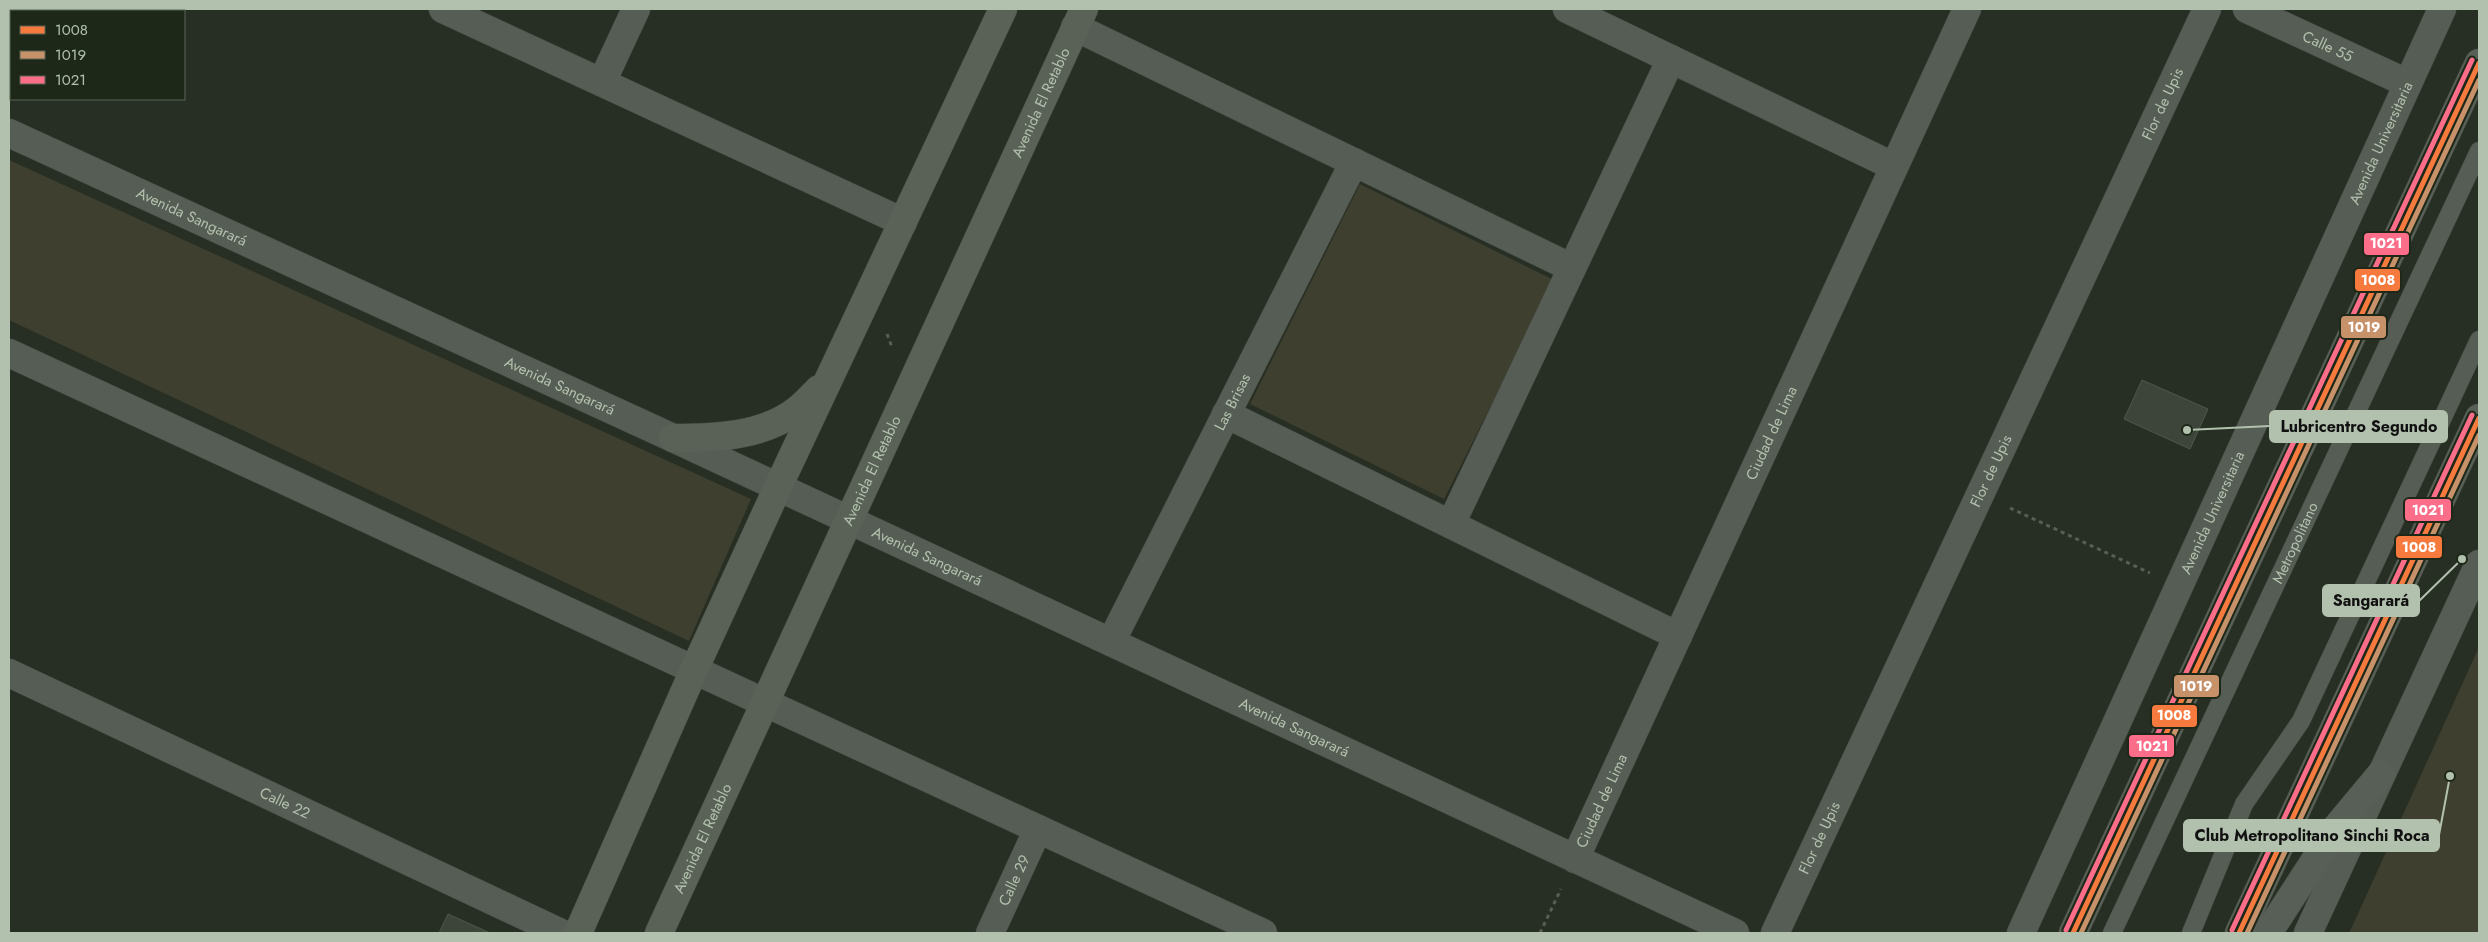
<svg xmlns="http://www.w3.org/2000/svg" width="2488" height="942" viewBox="0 0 2488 942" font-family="Jost,sans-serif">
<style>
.green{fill:#3e3f2e}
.building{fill:#3d453a;stroke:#4f574c}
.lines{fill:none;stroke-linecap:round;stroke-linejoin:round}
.service-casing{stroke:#444a42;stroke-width:19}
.minor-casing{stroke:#444a42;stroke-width:29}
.tertiary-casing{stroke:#444a42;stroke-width:29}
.secondary-casing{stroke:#444a42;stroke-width:29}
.primary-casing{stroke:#444c41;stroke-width:29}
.path{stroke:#585e54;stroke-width:3;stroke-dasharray:4 4;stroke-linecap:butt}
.service{stroke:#565d54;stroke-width:18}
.minor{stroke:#565d54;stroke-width:28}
.tertiary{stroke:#565d54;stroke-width:28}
.secondary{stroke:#5a6258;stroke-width:28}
.primary{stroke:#585f56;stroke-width:28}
.bus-1-casing{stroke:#1d2819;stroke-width:9}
.bus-2-casing{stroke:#1d2819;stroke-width:9}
.bus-3-casing{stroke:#1d2819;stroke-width:9}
.bus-1{stroke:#f6793e;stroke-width:5}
.bus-2{stroke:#c7916a;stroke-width:5}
.bus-3{stroke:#fb6d88;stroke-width:5}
.labels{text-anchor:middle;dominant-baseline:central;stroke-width:4.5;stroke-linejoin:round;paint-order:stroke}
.street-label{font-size:15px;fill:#b2c1ad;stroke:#1d2819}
.leader{fill:none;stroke:#b2c1ad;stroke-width:2}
.callout-dot{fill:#b2c1ad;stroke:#1d2819;stroke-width:2}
.callout{fill:#b2c1ad;stroke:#b2c1ad;stroke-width:2}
.callout-label{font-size:16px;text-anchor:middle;font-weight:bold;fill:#111}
.line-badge{stroke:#1d2819;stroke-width:2}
.badge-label{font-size:14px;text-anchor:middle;font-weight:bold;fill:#fff}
</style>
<rect width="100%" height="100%" fill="#272f24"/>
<!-- green -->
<path class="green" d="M 9,160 L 751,499 L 689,641 L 9,320 Z
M 1360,184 L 1554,280 L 1444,499 L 1250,404 Z
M 2479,647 L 2479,933 L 2349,933 L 2362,905 Z"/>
<!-- building -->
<path class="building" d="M 2142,380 L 2208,409 L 2190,449 L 2124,419 Z
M 448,914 L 490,933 L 439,933 Z"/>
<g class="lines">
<defs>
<g id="service">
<path id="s1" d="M 2112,933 L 2479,151"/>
<path d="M 2191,933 L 2244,804 L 2301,721 L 2479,340"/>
</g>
<g id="minor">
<path d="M 443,9 L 903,222"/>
<path d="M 1567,9 L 1893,166"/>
<path id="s2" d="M 2247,9 L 2407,83"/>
<path d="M 1075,27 L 1572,268"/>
<path d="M 602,82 L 636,9"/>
<path d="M 1226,414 L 1678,636"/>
<path d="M 1451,524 L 1671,59"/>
<path id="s3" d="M 1111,642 L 1354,162"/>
<path id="s4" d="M 9,673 L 561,933"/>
<path id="s5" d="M 1575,859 L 1967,9"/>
<path id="s6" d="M 990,933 L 1038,829"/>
<path id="s7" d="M 1775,933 L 2207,9"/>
<path id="s8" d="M 2021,933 L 2442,9"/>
<path d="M 2308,933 L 2479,564"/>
</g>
<g id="tertiary">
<path id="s9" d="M 9,133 L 673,438 L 1735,933"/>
<path d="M 9,353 L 1263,933"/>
</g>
<g id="secondary">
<path d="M 673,438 C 714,438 762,437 797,410 C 805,404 812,396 819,389"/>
<path d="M 578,933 L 694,670 L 778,487 L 1003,9"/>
<path id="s10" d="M 659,933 L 1084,9"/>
</g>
<path id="primary" d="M 2073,933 L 2479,63
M 2239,933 L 2479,418
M 2268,933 L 2336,828 L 2381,774"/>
</defs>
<!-- service casing -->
<use href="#service" class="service-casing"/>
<!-- minor casing -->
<use href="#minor" class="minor-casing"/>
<!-- tertiary casing -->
<use href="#tertiary" class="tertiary-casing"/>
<!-- secondary casing -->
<use href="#secondary" class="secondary-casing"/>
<!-- primary casing -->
<use href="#primary" class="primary-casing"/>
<!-- path -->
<path class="path" d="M 887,334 L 892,347
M 2010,508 L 2150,573
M 1540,933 L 1561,889"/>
<!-- service -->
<use href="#service" class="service"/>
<!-- minor -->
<use href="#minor" class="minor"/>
<!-- tertiary -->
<use href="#tertiary" class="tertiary"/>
<!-- secondary -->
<use href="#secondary" class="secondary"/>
<!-- primary -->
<use href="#primary" class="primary"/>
<defs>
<path id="bus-1" d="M 2073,933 L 2479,63
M 2239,933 L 2479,418"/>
<path id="bus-2" d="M 2081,933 L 2479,80
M 2247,933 L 2479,435"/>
<path id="bus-3" d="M 2066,930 L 2472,60
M 2232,930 L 2472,415"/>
</defs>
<!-- bus-1 casing -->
<use href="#bus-1" class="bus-1-casing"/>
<!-- bus-2 casing -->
<use href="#bus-2" class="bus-2-casing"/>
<!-- bus-3 casing -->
<use href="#bus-3" class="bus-3-casing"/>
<!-- bus-1 -->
<use href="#bus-1" class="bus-1"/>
<!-- bus-2 -->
<use href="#bus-2" class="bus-2"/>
<!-- bus-3 -->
<use href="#bus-3" class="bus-3"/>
</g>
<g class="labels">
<!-- street labels -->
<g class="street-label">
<text stroke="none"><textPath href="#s2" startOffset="89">Calle 55</textPath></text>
<text stroke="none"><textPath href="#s10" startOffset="914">Avenida El Retablo</textPath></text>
<text stroke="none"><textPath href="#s7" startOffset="915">Flor de Upis</textPath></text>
<text stroke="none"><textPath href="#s8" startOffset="868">Avenida Universitaria</textPath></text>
<text stroke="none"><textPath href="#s9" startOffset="201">Avenida Sangarará</textPath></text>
<text stroke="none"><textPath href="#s9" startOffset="606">Avenida Sangarará</textPath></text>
<text stroke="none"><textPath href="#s3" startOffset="269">Las Brisas</textPath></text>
<text stroke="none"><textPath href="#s5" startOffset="469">Ciudad de Lima</textPath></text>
<text stroke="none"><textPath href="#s10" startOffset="509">Avenida El Retablo</textPath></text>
<text stroke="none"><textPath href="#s7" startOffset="510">Flor de Upis</textPath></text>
<text stroke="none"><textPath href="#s8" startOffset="462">Avenida Universitaria</textPath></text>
<text stroke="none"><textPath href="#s1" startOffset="431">Metropolitano</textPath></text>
<text stroke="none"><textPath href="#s9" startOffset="1011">Avenida Sangarará</textPath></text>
<text stroke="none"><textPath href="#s9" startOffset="1416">Avenida Sangarará</textPath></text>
<text stroke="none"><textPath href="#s5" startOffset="64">Ciudad de Lima</textPath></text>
<text stroke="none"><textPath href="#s4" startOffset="305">Calle 22</textPath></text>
<text stroke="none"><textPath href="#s7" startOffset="105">Flor de Upis</textPath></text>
<text stroke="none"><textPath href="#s10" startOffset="104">Avenida El Retablo</textPath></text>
<text stroke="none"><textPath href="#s6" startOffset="58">Calle 29</textPath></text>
</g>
</g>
<!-- callouts -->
<path class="leader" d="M2187 430L2270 426M2462 559L2419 601M2450 776L2439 835"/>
<g class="callout-dot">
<circle cx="2187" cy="430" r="5"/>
<circle cx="2462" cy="559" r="5"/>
<circle cx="2450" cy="776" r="5"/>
</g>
<g class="callout">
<rect x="2270" y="411" width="177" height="31" rx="5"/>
<rect x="2323" y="585" width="96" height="31" rx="5"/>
<rect x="2184" y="820" width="255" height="31" rx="5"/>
</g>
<g class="callout-label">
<text x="2359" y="432">Lubricentro Segundo</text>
<text x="2371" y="606">Sangarará</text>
<text x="2312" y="841">Club Metropolitano Sinchi Roca</text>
</g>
<g class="line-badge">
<rect x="2363" y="232" width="47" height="24" rx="5" fill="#fb6d88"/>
<rect x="2354" y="268" width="47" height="24" rx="5" fill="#f6793e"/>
<rect x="2340" y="315" width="47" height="24" rx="5" fill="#c7916a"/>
<rect x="2404" y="498" width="48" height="24" rx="5" fill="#fb6d88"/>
<rect x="2395" y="535" width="48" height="24" rx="5" fill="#f6793e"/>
<rect x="2173" y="674" width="47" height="24" rx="5" fill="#c7916a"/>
<rect x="2151" y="704" width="47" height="24" rx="5" fill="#f6793e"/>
<rect x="2128" y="734" width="47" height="24" rx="5" fill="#fb6d88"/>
</g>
<g class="badge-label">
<text x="2386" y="248">1021</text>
<text x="2378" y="285">1008</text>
<text x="2364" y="332">1019</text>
<text x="2428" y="515">1021</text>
<text x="2419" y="552">1008</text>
<text x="2196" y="691">1019</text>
<text x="2174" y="720">1008</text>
<text x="2152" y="751">1021</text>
</g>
<!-- border -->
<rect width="2488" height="942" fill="none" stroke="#b2c1ad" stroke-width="20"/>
<!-- legend -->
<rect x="10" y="10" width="175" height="90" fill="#1d2819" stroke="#596554"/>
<rect x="20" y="26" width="25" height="8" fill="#f6793e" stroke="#596554"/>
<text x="55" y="35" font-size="15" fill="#b2c1ad">1008</text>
<rect x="20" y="51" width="25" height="8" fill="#c7916a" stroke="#596554"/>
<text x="55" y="60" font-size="15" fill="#b2c1ad">1019</text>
<rect x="20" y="76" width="25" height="8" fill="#fb6d88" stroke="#596554"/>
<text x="55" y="85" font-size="15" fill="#b2c1ad">1021</text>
</svg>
